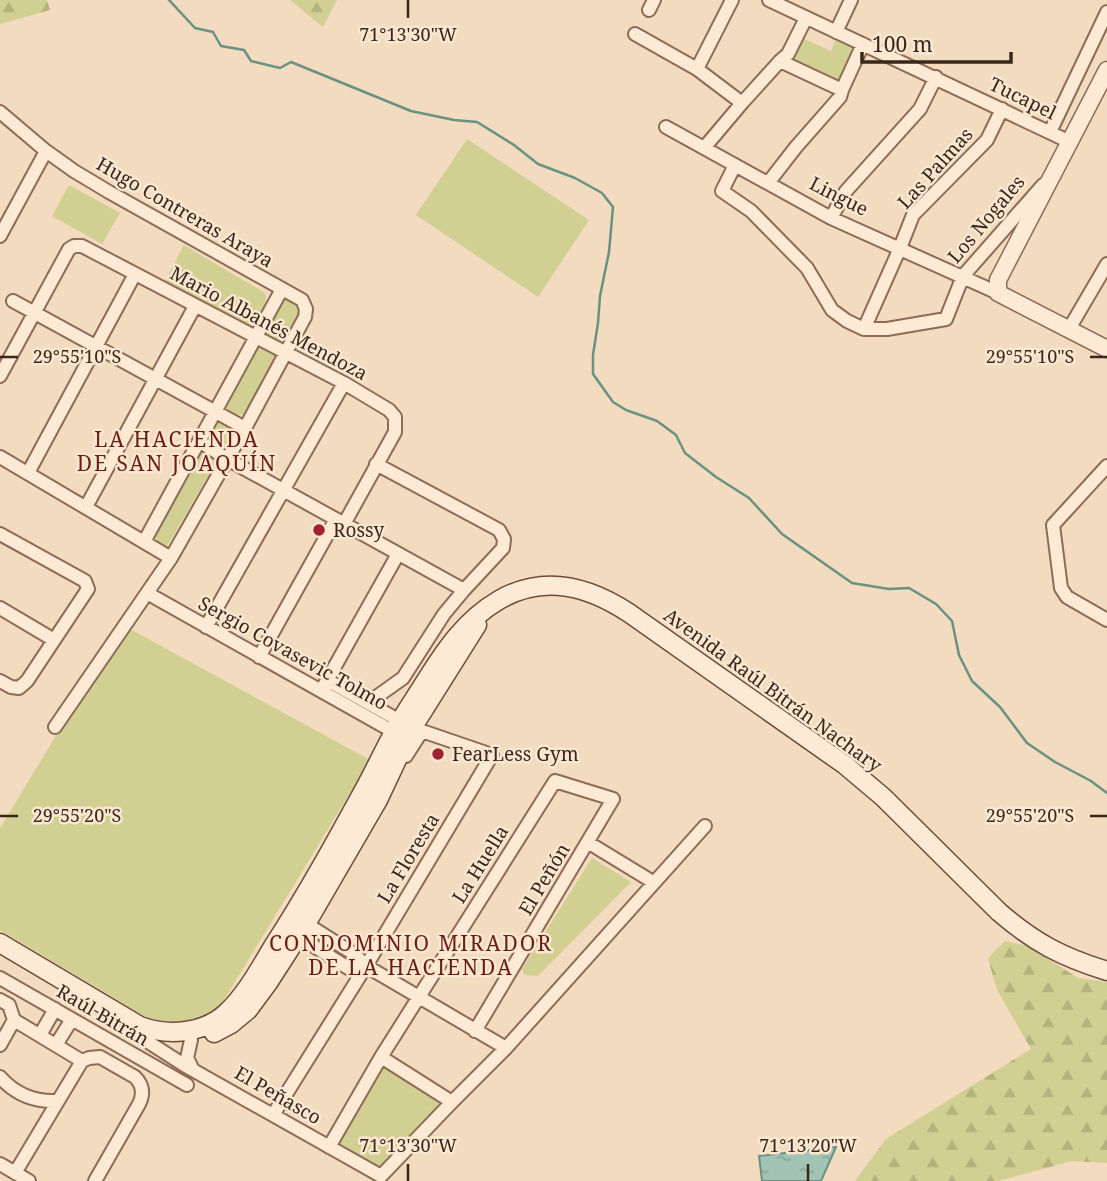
<svg xmlns="http://www.w3.org/2000/svg" width="1107" height="1181" viewBox="0 0 1107 1181" font-family="'Noto Serif',serif">
<style>
.green{fill:#d1cf92}
.forest{fill:url(#forest-firs)}
.water{fill:url(#water-ripples);stroke:#699282;stroke-width:2}
.lines{fill:none;stroke-linecap:round;stroke-linejoin:round}
.stream{stroke:#699282;stroke-width:2.5}
.minor-casing{stroke:#8d6b56;stroke-width:16}
.tertiary-casing{stroke:#8d6b56;stroke-width:19}
.secondary-casing{stroke:#6e4c39;stroke-width:21}
.minor{stroke:#fcead4;stroke-width:12}
.tertiary{stroke:#fcead4;stroke-width:16}
.secondary{stroke:#fcead4;stroke-width:18}
.ticks{fill:none;stroke:#3b261c;stroke-width:2.5}
.poi-dot{fill:#a12034;stroke:#f9e7d0;stroke-width:2.5}
.labels{text-anchor:middle;dominant-baseline:central;stroke-width:5;stroke-linejoin:round;paint-order:stroke}
.street-label{font-size:19px;fill:#3b261c;stroke:#f9e7d0}
.poi-label{font-size:19px;fill:#3b261c;stroke:#f9e7d0;text-anchor:start}
.neighbourhood-label{font-size:21px;letter-spacing:2px;fill:#6b1c17;stroke:#f9e7d0}
.ticks-label{font-size:18px;text-anchor:middle;fill:#3b261c;stroke:#f9e7d0;stroke-width:5;stroke-linejoin:round;paint-order:stroke}
</style>
<defs>
<pattern id="forest-firs" width="22" height="20" patternUnits="userSpaceOnUse" patternTransform="scale(1.75)"><rect width="22" height="20" fill="#d1cf92"/><path d="M5 1l3.5 6h-7zM16 11l3.5 6h-7z" fill="#b4b27d"/></pattern>
<pattern id="water-ripples" width="26" height="14" patternUnits="userSpaceOnUse" patternTransform="scale(1.75)"><rect width="26" height="14" fill="#a3c3b5"/><path d="M2 4q2-2 4 0t4 0M15 11q2-2 4 0t4 0" fill="none" stroke="#8da79b"/></pattern>
</defs>
<rect width="100%" height="100%" fill="#f2dbbf"/>
<!-- green -->
<path class="green" d="M 800,37 L 831,51 L 836,39 L 854,47 L 839,82 L 790,60 Z
M 467,139 L 589,220 L 538,297 L 416,215 Z
M 69,185 L 120,213 L 102,244 L 52,216 Z
M 184,245 L 265,293 C 269,304 259,314 253,324 L 249,325 L 165,281 Z
M 286,299 L 299,304 L 301,315 L 286,340 L 278,342 L 270,339 L 267,332 L 267,329 L 280,304 Z
M 261,346 L 274,352 L 276,360 L 245,414 L 236,415 L 227,409 L 227,402 L 258,348 Z
M 219,421 C 225,420 231,425 234,431 L 228,443 L 223,447 L 213,442 L 210,438 L 213,429 Z
M 206,451 L 216,459 L 216,462 L 169,543 L 166,546 L 161,546 L 154,540 L 155,534 L 200,453 Z
M 130,629 L 370,760 L 222,1003 C 203,1024 173,1030 148,1018 L 0,930 L 0,828 L 60,729 Z
M 592,858 L 631,882 L 538,976 L 525,975 L 522,969 Z
M 384,1066 L 438,1099 L 441,1105 L 379,1169 L 342,1149 L 337,1140 Z"/>
<!-- forest -->
<path class="forest" d="M 0,0 L 47,0 L 50,10 L 0,24 Z
M 290,0 L 337,0 L 323,27 Z
M 1005,941 L 1028,946 L 1078,978 L 1107,982 L 1107,1163 L 1072,1161 L 998,1181 L 855,1181 L 886,1139 L 1031,1049 L 997,990 L 988,958 Z"/>
<!-- water -->
<path class="water" d="M 836,1147 L 821,1181 L 762,1181 L 759,1156 Z"/>
<g class="lines">
<!-- stream -->
<path class="stream" d="M 169,0 L 195,28 L 213,32 L 221,46 L 244,50 L 251,61 L 280,68 L 291,62 L 411,111 L 454,120 L 477,122 L 514,145 L 538,164 L 575,178 L 602,193 L 613,207 L 609,252 L 600,296 L 598,323 L 593,355 L 593,374 L 613,402 L 626,410 L 657,421 L 676,435 L 685,453 L 716,477 L 749,498 L 782,534 L 852,583 L 889,589 L 909,588 L 936,604 L 952,621 L 959,655 L 972,681 L 1000,707 L 1027,743 L 1055,762 L 1091,781 L 1107,793"/>
<defs>
<path id="minor" d="M 769,0 L 1070,142
M 649,10 L 654,0
M 836,32 L 851,0
M 635,34 L 697,69 L 742,103
M 780,61 L 842,90
M 697,69 L 732,0
M 0,112 L 46,151 L 74,171 L 109,192 L 302,300 L 306,309 L 305,317 L 245,428 L 171,558 L 55,727
M 666,127 L 831,218 L 998,293
M 1050,132 L 1107,12
M 704,148 L 742,103 L 780,61 L 788,54 L 806,18
M 735,165 L 722,191 L 751,211 L 807,268 L 832,310 L 847,321 L 864,329 L 887,329 L 946,319 L 963,276 L 1043,185
M 768,183 L 796,147 L 840,97 L 842,90 L 863,44
M 831,218 L 846,191 L 920,109 L 936,77
M 0,236 L 46,151
M 13,301 L 245,428
M 864,329 L 900,248 L 913,215 L 987,140 L 1002,109
M 1069,329 L 1107,264
M 0,376 L 69,249 L 74,246 L 82,246 L 344,383 L 389,410 L 395,417 L 395,432 L 344,524
M 199,441 L 227,459 L 464,590
M 0,457 L 171,558
M 1107,466 L 1053,525 L 1061,588 L 1067,597 L 1107,620
M 28,473 L 135,274
M 86,507 L 195,306
M 0,534 L 85,581 L 88,589 L 27,681 L 19,688 L 11,687 L 0,681
M 144,542 L 282,289
M 147,593 L 394,732 L 400,731
M 0,608 L 54,640
M 206,627 L 344,383
M 259,657 L 336,519
M 327,680 L 400,721 L 406,726
M 321,691 L 398,554
M 368,703 L 403,678 L 444,614 L 464,590 L 503,548 L 504,539 L 499,530 L 376,464
M 589,843 L 653,882
M 302,921 L 354,954 L 366,966 L 506,1048
M 292,932 L 348,968 L 366,966
M 0,978 L 187,1085
M 0,1000 L 9,1005 L 14,1020 L 82,1061
M 40,1035 L 55,1009
M 139,1036 L 184,1065 L 381,1176 L 452,1102 L 506,1048 L 705,826
M 191,1040 L 187,1058 L 192,1068
M 0,1045 L 14,1020
M 56,1045 L 72,1019
M 381,1057 L 452,1102
M 82,1061 L 89,1058 L 100,1057 L 135,1077 C 143,1085 144,1094 139,1104 L 95,1181
M 0,1077 C 15,1094 34,1102 57,1101
M 273,1115 L 366,966 L 492,755 L 422,731 L 406,756
M 329,1147 L 381,1057 L 555,781 L 613,799 L 475,1031
M 0,1164 L 29,1181
M 15,1173 L 82,1061"/>
<path id="tertiary" d="M 1107,70 L 998,280 L 998,293 L 1107,349"/>
<path id="secondary" d="M 0,943 L 140,1026 C 167,1036 202,1034 225,1014 C 246,995 260,968 274,945 C 307,894 336,841 365,788 C 375,770 384,750 394,732 C 404,714 415,698 425,682 C 445,650 465,620 499,600 C 544,574 588,586 629,613 L 845,765 L 883,797 L 999,912 C 1035,943 1062,957 1107,971
M 214,1033 L 231,1024 L 248,1010 L 268,983 L 306,924 L 378,800 L 411,730 L 477,625"/>
</defs>
<!-- minor casing -->
<use href="#minor" class="minor-casing"/>
<!-- tertiary casing -->
<use href="#tertiary" class="tertiary-casing"/>
<!-- secondary casing -->
<use href="#secondary" class="secondary-casing"/>
<!-- minor -->
<use href="#minor" class="minor"/>
<!-- tertiary -->
<use href="#tertiary" class="tertiary"/>
<!-- secondary -->
<use href="#secondary" class="secondary"/>
</g>
<!-- ticks -->
<path class="ticks" d="M 408,0 L 408,18M 0,357 L 18,357M 1090,357 L 1107,357M 0,816 L 18,816M 1090,816 L 1107,816M 408,1164 L 408,1181M 808,1164 L 808,1181"/>
<!-- markers -->
<g class="poi-dot">
<circle cx="319" cy="530" r="7"/>
<circle cx="438" cy="754" r="7"/>
</g>
<g class="labels">
<!-- street labels -->
<g class="street-label">
<text transform="translate(1023 98) rotate(26)">Tucapel</text>
<text transform="translate(935 168) rotate(-48)">Las Palmas</text>
<text transform="translate(839 196) rotate(27)">Lingue</text>
<text transform="translate(185 212) rotate(30)">Hugo Contreras Araya</text>
<text transform="translate(986 219) rotate(-50)">Los Nogales</text>
<text transform="translate(269 323) rotate(28)">Mario Albanés Mendoza</text>
<text transform="translate(293 653) rotate(29)">Sergio Covasevic Tolmo</text>
<text transform="translate(773 690) rotate(36)">Avenida Raúl Bitrán Nachary</text>
<text transform="translate(408 858) rotate(-59)">La Floresta</text>
<text transform="translate(480 864) rotate(-58)">La Huella</text>
<text transform="translate(544 879) rotate(-59)">El Peñón</text>
<text transform="translate(103 1015) rotate(30)">Raúl Bitrán</text>
<text transform="translate(278 1095) rotate(30)">El Peñasco</text>
</g>
<!-- poi labels -->
<g class="poi-label">
<text x="333" y="530">Rossy</text>
<text x="452" y="754">FearLess Gym</text>
</g>
<!-- neighbourhood labels -->
<g class="neighbourhood-label">
<text x="177" y="439">LA HACIENDA<tspan x="177" dy="24">DE SAN JOAQUÍN</tspan></text>
<text x="411" y="943">CONDOMINIO MIRADOR<tspan x="411" dy="24">DE LA HACIENDA</tspan></text>
</g>
</g>
<g class="ticks-label">
<text x="408" y="41">71°13'30"W</text>
<text x="77" y="363">29°55'10"S</text>
<text x="1030" y="363">29°55'10"S</text>
<text x="77" y="822">29°55'20"S</text>
<text x="1030" y="822">29°55'20"S</text>
<text x="408" y="1152">71°13'30"W</text>
<text x="808" y="1152">71°13'20"W</text>
</g>
<!-- scale -->
<path d="M862 52v10h149v-10" fill="none" stroke="#3b261c" stroke-width="3.5"/>
<text x="872" y="52" font-size="21" fill="#3b261c" stroke="#f9e7d0" stroke-width="5" paint-order="stroke">100 m</text>
</svg>
